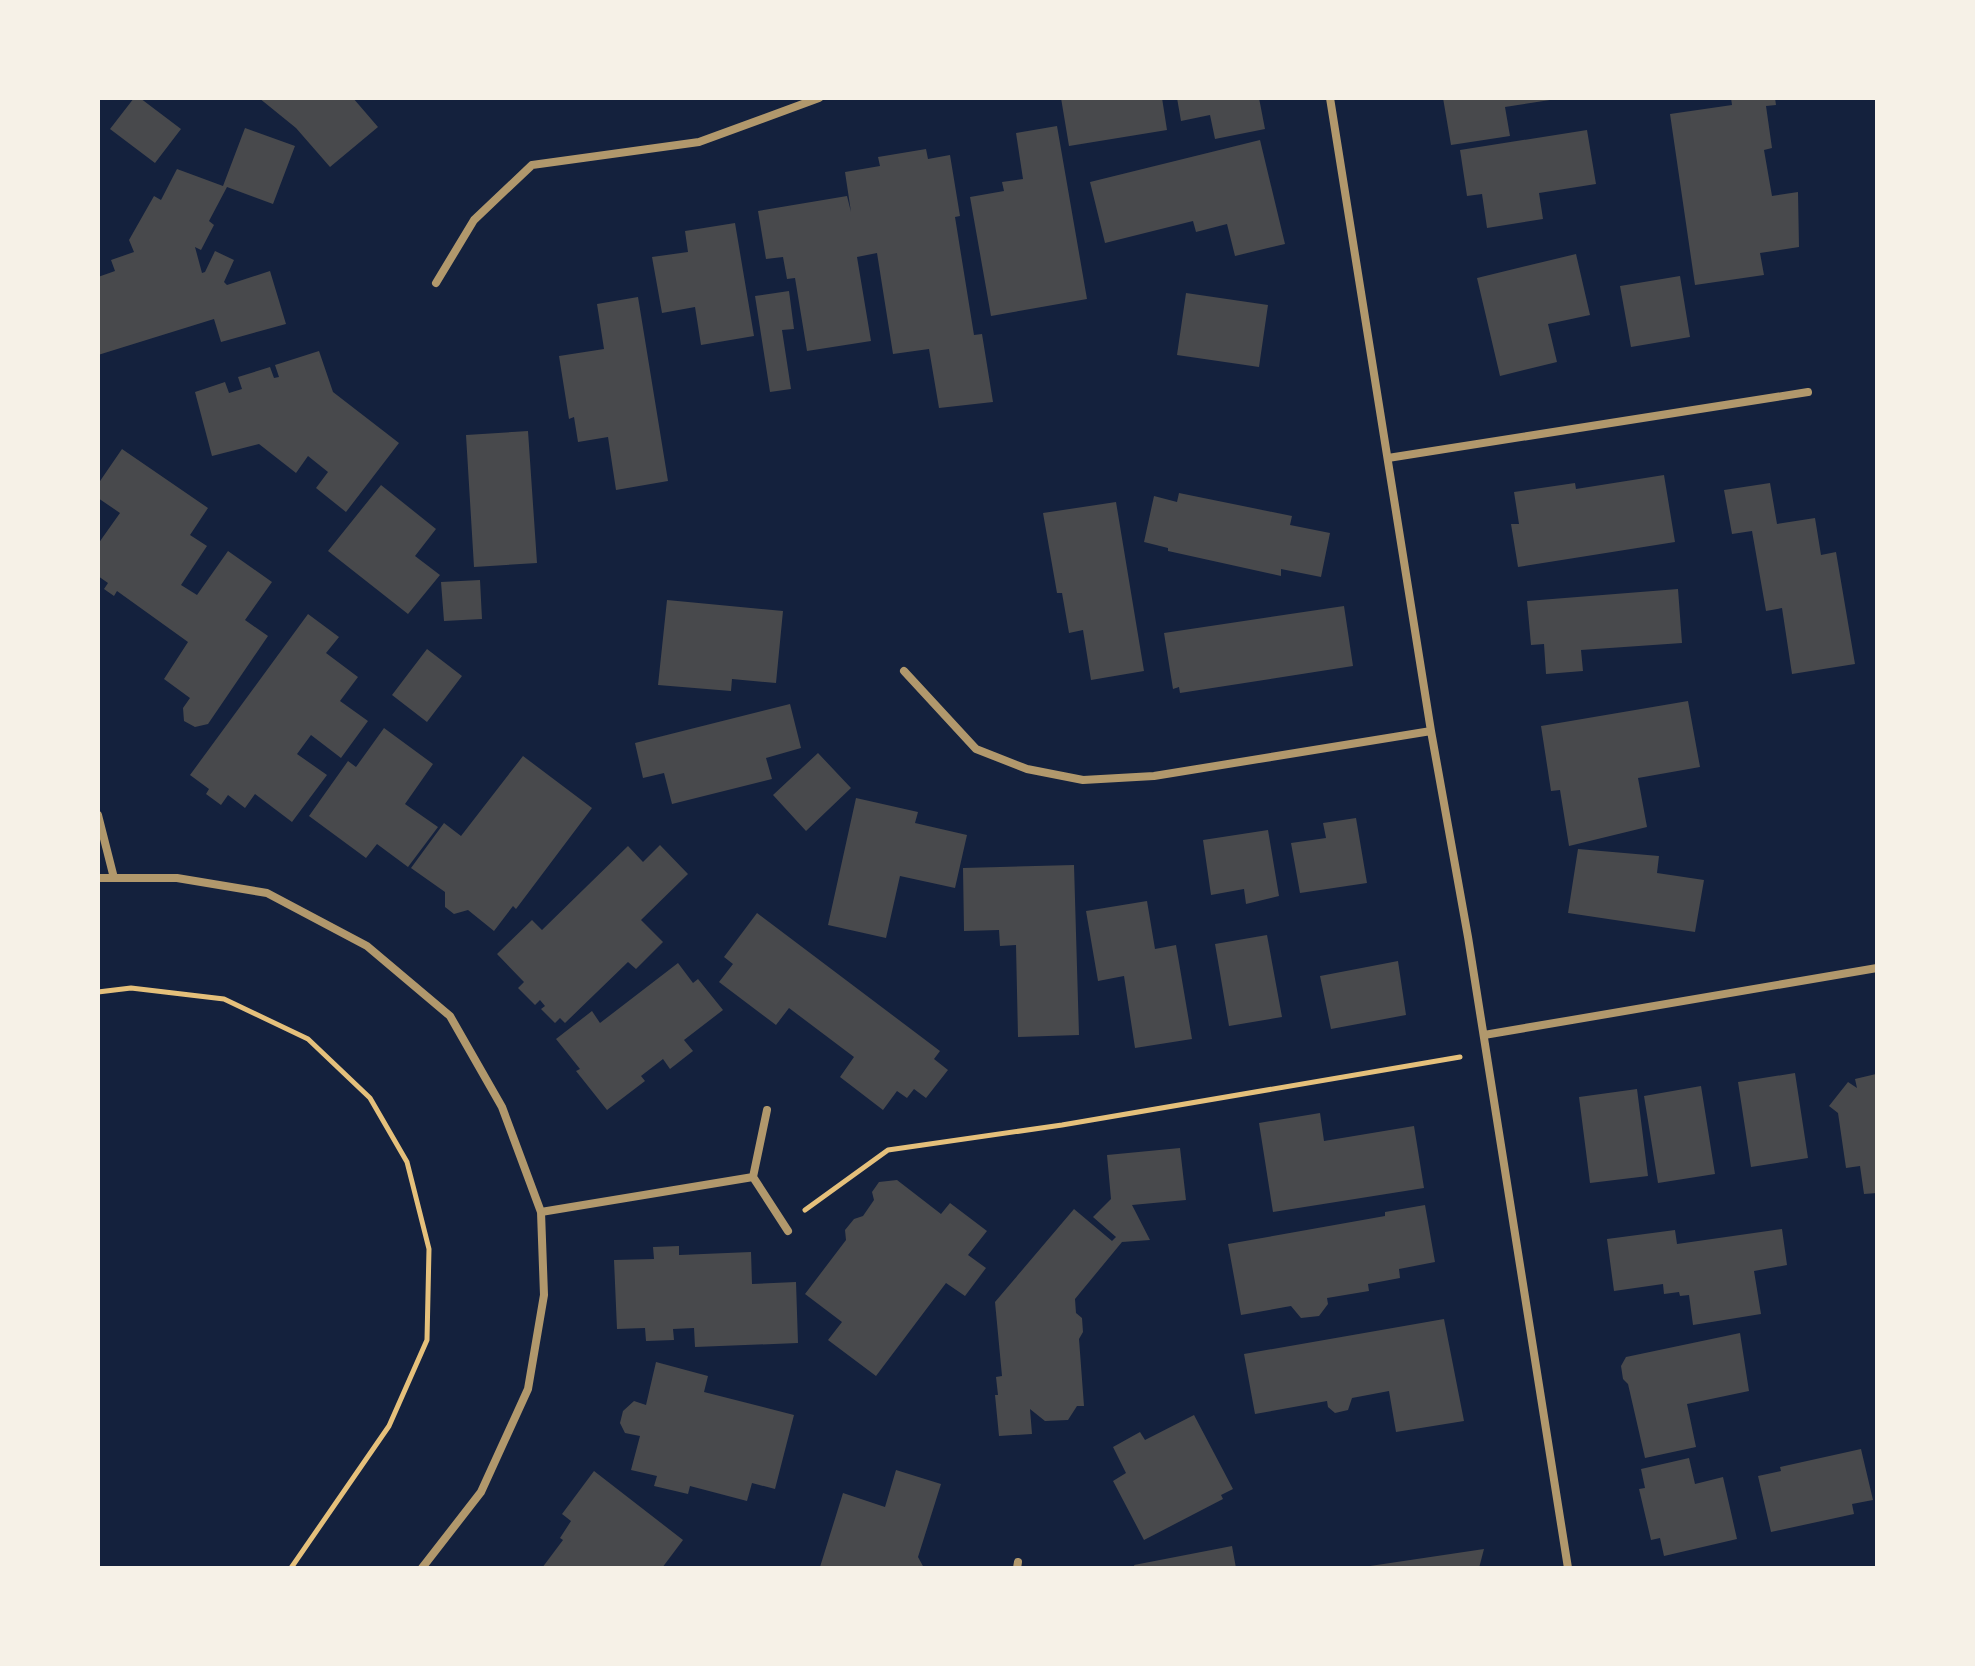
<svg xmlns="http://www.w3.org/2000/svg" width="1975" height="1666" viewBox="0 0 1975 1666" font-family="'PT Sans',sans-serif">
<style>
.building{fill:#48494c}
.lines{fill:none;stroke-linecap:round;stroke-linejoin:round}
.path{stroke:#e5c07b;stroke-width:5}
.minor{stroke:#b1986c;stroke-width:8}
</style>
<rect width="100%" height="100%" fill="#14213d"/>
<!-- building -->
<path class="building" d="M 134,98 L 140,98 L 181,129 L 155,163 L 110,129 Z
M 259,98 L 353,98 L 378,127 L 330,167 L 296,128 Z
M 1061,98 L 1162,98 L 1167,130 L 1069,146 Z
M 1177,98 L 1259,98 L 1265,129 L 1215,139 L 1210,115 L 1181,121 Z
M 1443,98 L 1550,98 L 1550,100 L 1505,107 L 1510,136 L 1451,145 Z
M 1731,98 L 1775,98 L 1776,105 L 1766,106 L 1772,148 L 1764,150 L 1772,196 L 1798,192 L 1799,247 L 1760,253 L 1764,275 L 1695,285 L 1670,114 L 1732,105 Z
M 1057,126 L 1087,299 L 991,316 L 970,197 L 1004,191 L 1002,182 L 1023,179 L 1016,133 Z
M 245,128 L 295,146 L 273,204 L 227,187 L 209,221 L 214,225 L 201,250 L 195,247 L 202,273 L 205,272 L 215,251 L 234,260 L 224,282 L 227,285 L 270,271 L 286,324 L 221,342 L 214,319 L 98,355 L 100,294 L 98,277 L 115,271 L 111,260 L 134,252 L 129,240 L 154,196 L 161,200 L 177,169 L 223,186 Z
M 1587,130 L 1596,184 L 1539,193 L 1543,219 L 1487,228 L 1482,194 L 1467,196 L 1460,150 Z
M 1260,140 L 1285,244 L 1235,256 L 1227,224 L 1196,232 L 1193,221 L 1105,243 L 1090,182 Z
M 926,149 L 928,159 L 950,155 L 960,216 L 955,217 L 974,335 L 982,334 L 993,402 L 939,408 L 929,349 L 893,354 L 877,253 L 857,257 L 871,341 L 807,351 L 795,278 L 787,279 L 783,257 L 766,259 L 758,211 L 847,196 L 851,212 L 845,172 L 880,166 L 878,157 Z
M 735,223 L 754,336 L 701,345 L 695,307 L 662,313 L 652,257 L 688,252 L 685,231 Z
M 1576,254 L 1590,315 L 1548,324 L 1557,362 L 1500,376 L 1477,278 Z
M 1680,276 L 1690,337 L 1631,347 L 1620,286 Z
M 789,291 L 794,329 L 782,330 L 791,389 L 770,392 L 755,296 Z
M 1186,293 L 1268,305 L 1259,367 L 1177,355 Z
M 638,297 L 668,481 L 616,490 L 608,437 L 578,442 L 574,417 L 569,419 L 559,356 L 604,349 L 597,304 Z
M 319,351 L 333,392 L 399,443 L 346,512 L 316,488 L 328,472 L 308,456 L 296,473 L 259,444 L 212,456 L 195,392 L 225,382 L 229,393 L 242,389 L 238,377 L 270,367 L 274,378 L 279,377 L 275,365 Z
M 528,431 L 537,563 L 474,567 L 466,435 Z
M 122,449 L 208,508 L 190,535 L 207,546 L 181,585 L 197,595 L 228,551 L 272,582 L 245,620 L 268,636 L 208,724 L 195,727 L 184,721 L 183,708 L 190,698 L 164,679 L 188,642 L 117,591 L 114,596 L 104,589 L 108,583 L 98,576 L 98,544 L 120,513 L 98,498 L 98,484 Z
M 1664,475 L 1675,542 L 1518,567 L 1511,524 L 1519,524 L 1514,492 L 1575,483 L 1576,489 Z
M 1770,483 L 1777,524 L 1815,518 L 1821,555 L 1836,552 L 1855,664 L 1792,674 L 1782,608 L 1766,611 L 1752,531 L 1732,534 L 1724,490 Z
M 381,485 L 436,529 L 415,556 L 440,575 L 408,614 L 328,551 Z
M 1179,493 L 1292,516 L 1290,525 L 1330,533 L 1321,577 L 1281,569 L 1281,576 L 1168,551 L 1168,548 L 1144,542 L 1154,496 L 1177,502 Z
M 1116,502 L 1144,671 L 1091,680 L 1083,630 L 1069,633 L 1062,593 L 1057,593 L 1043,513 Z
M 480,580 L 482,619 L 444,621 L 441,582 Z
M 1678,589 L 1682,643 L 1581,650 L 1583,671 L 1546,674 L 1544,644 L 1531,645 L 1527,601 Z
M 667,600 L 783,611 L 776,683 L 732,679 L 731,691 L 658,685 Z
M 1344,606 L 1353,666 L 1180,693 L 1179,687 L 1173,689 L 1164,633 Z
M 308,614 L 339,637 L 326,653 L 358,677 L 340,701 L 368,721 L 341,758 L 311,735 L 297,754 L 327,775 L 292,822 L 255,794 L 245,808 L 228,795 L 221,805 L 206,794 L 209,789 L 190,775 Z
M 427,649 L 462,676 L 427,722 L 392,695 Z
M 1688,701 L 1700,767 L 1638,778 L 1647,827 L 1569,846 L 1560,790 L 1551,791 L 1541,726 Z
M 790,704 L 801,748 L 766,758 L 772,779 L 672,804 L 664,773 L 643,778 L 635,743 Z
M 384,728 L 433,764 L 405,804 L 438,827 L 408,867 L 377,844 L 366,858 L 309,816 L 348,761 L 356,767 Z
M 818,753 L 851,788 L 806,831 L 773,795 Z
M 523,756 L 592,808 L 516,909 L 513,906 L 494,931 L 468,910 L 454,914 L 445,907 L 445,892 L 411,868 L 444,823 L 461,836 Z
M 856,798 L 918,812 L 915,823 L 967,835 L 955,888 L 900,876 L 886,938 L 828,925 Z
M 1356,818 L 1367,883 L 1300,893 L 1291,843 L 1326,838 L 1323,823 Z
M 1268,830 L 1279,896 L 1246,904 L 1244,889 L 1211,895 L 1203,840 Z
M 660,845 L 688,874 L 641,920 L 663,942 L 636,969 L 628,962 L 565,1023 L 560,1018 L 555,1023 L 541,1009 L 545,1006 L 540,1000 L 535,1005 L 518,988 L 524,982 L 497,954 L 532,920 L 542,930 L 628,846 L 643,862 Z
M 1578,849 L 1659,856 L 1657,873 L 1704,880 L 1695,932 L 1568,913 Z
M 1074,865 L 1079,1035 L 1018,1037 L 1016,945 L 1000,946 L 999,930 L 964,931 L 963,868 Z
M 1147,901 L 1155,949 L 1176,945 L 1192,1039 L 1135,1048 L 1124,976 L 1098,981 L 1086,911 Z
M 757,913 L 940,1051 L 934,1059 L 948,1070 L 926,1098 L 914,1089 L 907,1098 L 897,1091 L 883,1110 L 840,1077 L 854,1057 L 789,1008 L 776,1025 L 719,982 L 733,964 L 724,957 Z
M 1267,935 L 1282,1017 L 1229,1026 L 1215,944 Z
M 1398,961 L 1406,1015 L 1331,1029 L 1320,976 Z
M 678,963 L 693,983 L 698,979 L 723,1010 L 684,1040 L 693,1051 L 670,1069 L 663,1059 L 641,1076 L 645,1081 L 607,1110 L 576,1071 L 580,1069 L 556,1039 L 592,1011 L 600,1023 Z
M 1795,1073 L 1808,1158 L 1751,1167 L 1738,1082 Z
M 1876,1074 L 1877,1193 L 1864,1194 L 1860,1166 L 1846,1168 L 1838,1113 L 1829,1106 L 1848,1082 L 1857,1088 L 1855,1079 Z
M 1701,1086 L 1715,1174 L 1658,1183 L 1644,1096 Z
M 1637,1089 L 1648,1176 L 1590,1183 L 1579,1097 Z
M 1320,1113 L 1324,1141 L 1414,1126 L 1424,1188 L 1273,1212 L 1259,1123 Z
M 1180,1148 L 1186,1200 L 1132,1205 L 1150,1240 L 1122,1242 L 1075,1299 L 1076,1313 L 1082,1318 L 1083,1332 L 1079,1339 L 1084,1406 L 1077,1406 L 1068,1420 L 1045,1421 L 1030,1409 L 1032,1434 L 999,1436 L 995,1395 L 998,1395 L 996,1377 L 1002,1376 L 995,1302 L 1074,1209 L 1112,1241 L 1116,1237 L 1093,1217 L 1111,1199 L 1107,1155 Z
M 897,1180 L 941,1214 L 950,1203 L 987,1231 L 968,1255 L 986,1268 L 965,1296 L 946,1283 L 876,1376 L 828,1340 L 842,1322 L 805,1294 L 846,1240 L 845,1230 L 854,1219 L 863,1216 L 874,1200 L 872,1192 L 879,1182 Z
M 1425,1205 L 1435,1262 L 1399,1269 L 1400,1278 L 1368,1284 L 1369,1291 L 1327,1298 L 1328,1304 L 1319,1316 L 1301,1318 L 1291,1306 L 1241,1315 L 1228,1244 L 1385,1216 L 1385,1212 Z
M 1782,1229 L 1787,1265 L 1754,1271 L 1761,1314 L 1693,1325 L 1689,1295 L 1680,1296 L 1679,1292 L 1664,1294 L 1663,1284 L 1614,1291 L 1607,1239 L 1675,1230 L 1677,1244 Z
M 679,1246 L 679,1255 L 751,1252 L 752,1284 L 796,1282 L 798,1343 L 695,1347 L 694,1328 L 673,1329 L 674,1340 L 646,1341 L 645,1328 L 617,1329 L 614,1260 L 654,1259 L 653,1247 Z
M 1444,1319 L 1464,1421 L 1396,1432 L 1389,1391 L 1352,1398 L 1348,1410 L 1335,1413 L 1328,1407 L 1327,1401 L 1255,1414 L 1244,1354 Z
M 1740,1333 L 1749,1391 L 1687,1404 L 1696,1447 L 1645,1458 L 1628,1384 L 1623,1379 L 1621,1366 L 1626,1357 Z
M 656,1362 L 708,1376 L 704,1392 L 794,1415 L 775,1489 L 752,1483 L 747,1501 L 690,1486 L 688,1494 L 654,1486 L 657,1476 L 631,1470 L 640,1436 L 625,1433 L 620,1423 L 623,1411 L 634,1401 L 646,1405 Z
M 1194,1415 L 1233,1489 L 1221,1495 L 1223,1499 L 1144,1540 L 1113,1481 L 1126,1473 L 1113,1447 L 1140,1432 L 1145,1440 Z
M 1861,1449 L 1873,1500 L 1852,1504 L 1854,1514 L 1771,1532 L 1758,1476 L 1781,1471 L 1780,1467 Z
M 1689,1458 L 1695,1484 L 1723,1477 L 1737,1539 L 1664,1556 L 1660,1538 L 1651,1540 L 1639,1489 L 1645,1488 L 1641,1469 Z
M 896,1470 L 941,1484 L 918,1557 L 924,1568 L 820,1567 L 843,1493 L 885,1507 Z
M 594,1471 L 683,1540 L 662,1568 L 542,1568 L 563,1540 L 560,1538 L 571,1521 L 562,1514 Z
M 1232,1546 L 1236,1568 L 1135,1568 L 1134,1565 Z
M 1484,1549 L 1479,1568 L 1371,1568 L 1370,1566 Z"/>
<g class="lines">
<!-- path -->
<path class="path" d="M 98,992 L 131,988 L 224,999 L 308,1039 L 370,1098 L 407,1162 L 429,1249 L 427,1340 L 389,1426 L 291,1568
M 805,1210 L 888,1150 L 1062,1125 L 1460,1057"/>
<!-- minor -->
<path class="minor" d="M 1330,98 L 1431,731 L 1468,937 L 1568,1568
M 436,283 L 474,220 L 532,165 L 699,142 L 819,98
M 1388,458 L 1808,392
M 904,671 L 976,749 L 1027,769 L 1083,780 L 1154,776 L 1431,731
M 98,815 L 114,878
M 98,878 L 177,878 L 267,893 L 367,946 L 450,1016 L 502,1107 L 541,1212 L 544,1295 L 528,1389 L 481,1492 L 422,1568
M 1484,1035 L 1877,968
M 767,1110 L 753,1177 L 788,1231
M 541,1212 L 753,1177
M 1017,1568 L 1018,1562"/>
</g>
<!-- border -->
<rect width="1975" height="1666" fill="none" stroke="#f6f1e7" stroke-width="200"/>
</svg>
